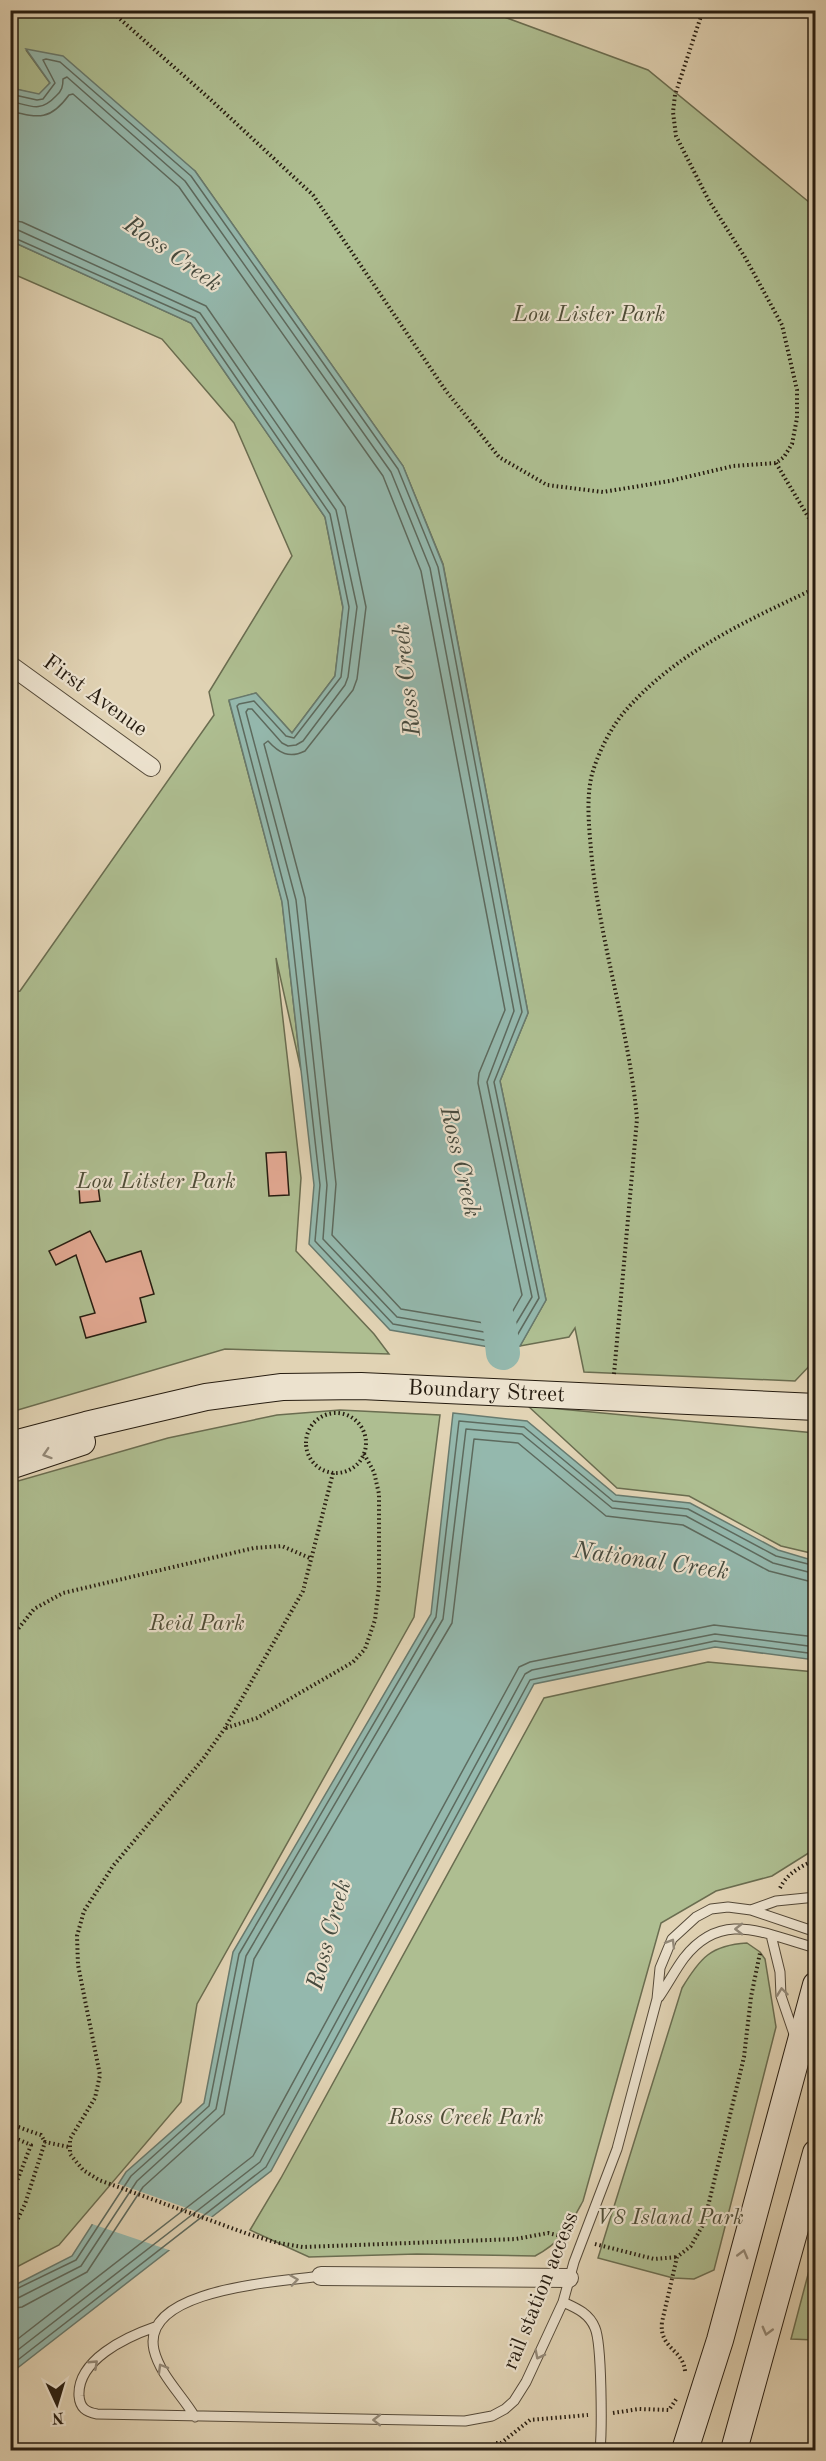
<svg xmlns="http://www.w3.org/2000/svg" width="826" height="2461" viewBox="0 0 826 2461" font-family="'Old Standard TT',serif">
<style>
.green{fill:#aebe91;stroke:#6a6d50;stroke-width:1.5}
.water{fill:#94b8ad;stroke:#687a6e;stroke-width:1.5}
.pier{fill:#e1d3b4}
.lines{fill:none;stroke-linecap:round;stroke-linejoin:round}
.shore{stroke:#5d6a5e;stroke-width:1.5}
.river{stroke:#94b8ad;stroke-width:34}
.building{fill:#e3a993;stroke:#261c10;stroke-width:1.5}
.service-casing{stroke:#554a39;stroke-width:11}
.minor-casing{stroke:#554a39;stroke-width:20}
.secondary-casing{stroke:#261c10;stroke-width:28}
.path{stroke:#261c10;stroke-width:4;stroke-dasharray:1.5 3;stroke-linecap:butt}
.service{stroke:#ece2ce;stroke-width:9}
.minor{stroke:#ece2ce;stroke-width:18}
.secondary{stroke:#ece2ce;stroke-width:26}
.oneway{stroke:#938978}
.labels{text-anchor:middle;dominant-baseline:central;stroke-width:4.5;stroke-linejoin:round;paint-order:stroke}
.park-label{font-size:22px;font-style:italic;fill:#4f4d37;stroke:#ece2ce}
.street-label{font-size:22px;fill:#261c10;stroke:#ece2ce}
.water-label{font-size:24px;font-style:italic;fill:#474b3f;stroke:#ece2ce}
</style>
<rect width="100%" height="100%" fill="#e1d3b4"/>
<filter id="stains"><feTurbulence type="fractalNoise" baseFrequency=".00333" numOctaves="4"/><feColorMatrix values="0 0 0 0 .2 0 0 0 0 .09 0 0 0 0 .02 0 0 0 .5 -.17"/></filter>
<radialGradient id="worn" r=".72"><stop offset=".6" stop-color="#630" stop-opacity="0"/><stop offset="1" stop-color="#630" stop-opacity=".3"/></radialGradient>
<!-- green -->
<path class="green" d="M 11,11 L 488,11 L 648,70 L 815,207 L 816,1359 L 795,1381 L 584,1372 L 575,1328 L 569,1337 L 520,1346 L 546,1300 L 500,1081 L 528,1013 L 443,564 L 403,466 L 195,171 L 26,50 L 50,83 L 39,95 L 11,88 Z
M 11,241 L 191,323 L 325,517 L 343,608 L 335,676 L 292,733 L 256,693 L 229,701 L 282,901 L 301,1070 L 276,958 L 301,1178 L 296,1251 L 374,1334 L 389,1354 L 225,1349 L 11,1412 L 11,993 L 20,991 L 214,715 L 209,692 L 292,556 L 234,423 L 162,339 L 11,273 Z
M 528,1406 L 815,1433 L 815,1554 L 781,1546 L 689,1496 L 617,1488 Z
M 340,1410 L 440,1415 L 414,1617 L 197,2004 L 181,2102 L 59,2245 L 11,2270 L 11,1483 L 168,1438 L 277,1415 Z
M 708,1662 L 815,1672 L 815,1849 L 772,1876 L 716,1891 L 661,1923 L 583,2201 C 569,2227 562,2242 535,2256 L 417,2254 L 309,2257 L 250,2230 L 281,2178 L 544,1698 Z
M 747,1943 L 760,1952 L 765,1959 L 776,2027 L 714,2270 L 694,2279 L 673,2278 L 598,2258 L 682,1988 C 700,1958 711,1945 747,1943 Z
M 815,2248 L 815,2340 L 791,2339 Z"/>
<!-- water -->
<path class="water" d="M 26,49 L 63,56 L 195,171 L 403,466 L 443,565 L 528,1013 L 500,1081 L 546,1300 L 520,1346 L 489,1347 L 390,1330 L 309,1244 L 314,1185 L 282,902 L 229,700 L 256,693 L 292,733 L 335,676 L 343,607 L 325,517 L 191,323 L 11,241 L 11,88 L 39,94 L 50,83 Z
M 453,1413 L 527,1421 L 616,1495 L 690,1503 L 778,1550 L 815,1561 L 815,1660 L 715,1647 L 534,1684 L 271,2171 L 11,2373 L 11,2287 L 72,2256 L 126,2172 L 204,2103 L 233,1952 L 431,1614 Z"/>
<!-- pier -->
<path class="pier" d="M 116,2183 L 215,2218 L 172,2251 L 89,2223 Z"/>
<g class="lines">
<!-- shore -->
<path class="shore" d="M 10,94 L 37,100 L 43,99 L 55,83 L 43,60 L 46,59 L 60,62 L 191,176 L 398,469 L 438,567 L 522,1012 L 494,1082 L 539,1298 L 515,1339 L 489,1341 L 393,1324 L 315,1241 L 320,1185 L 288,901 L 237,706 L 239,704 L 254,701 L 286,736 L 294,738 L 341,677 L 349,607 L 330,514 L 195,318 L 10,236
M 10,101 C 31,106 40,113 56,96 C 62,91 63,86 63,79 L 67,77 L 185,181 L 391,472 L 430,568 L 514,1011 L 487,1082 L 532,1297 L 511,1332 L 490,1333 L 397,1317 L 323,1239 L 327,1185 L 296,900 L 246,712 L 248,709 L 252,709 L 282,743 L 288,746 L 296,745 L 303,741 L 345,685 L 348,677 L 357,607 L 336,510 L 200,313 L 18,230 L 10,229
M 10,111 C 39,118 50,121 69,95 L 73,94 L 179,187 L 383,476 L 421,571 L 505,1010 L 479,1073 L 478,1083 L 522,1295 L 506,1323 L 490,1324 L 401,1309 L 332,1235 L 336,1184 L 305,898 L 264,744 L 268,741 C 279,753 289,759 305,751 L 353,690 L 357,679 L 366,607 L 345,507 L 206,306 L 22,222 L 10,220
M 10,2292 L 76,2260 L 131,2176 L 209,2106 L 239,1954 L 436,1617 L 459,1421 L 524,1427 L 613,1501 L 688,1509 L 776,1556 L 816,1566
M 10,2300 L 18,2298 L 81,2266 L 137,2181 L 216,2109 L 246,1956 L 443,1619 L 466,1429 L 522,1434 L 612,1508 L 686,1516 L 773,1563 L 816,1574
M 10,2309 L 22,2307 L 87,2272 L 143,2187 L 224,2114 L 254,1959 L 452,1623 L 474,1439 L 518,1443 L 606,1516 L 683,1525 L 769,1571 L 816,1583
M 10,2345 L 253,2156 L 519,1667 L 530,1662 L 714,1625 L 816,1637
M 10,2356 L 260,2162 L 525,1674 L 532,1670 L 715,1634 L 816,1647
M 10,2366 L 266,2167 L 530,1680 L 715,1641 L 816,1654"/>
<!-- river -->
<path class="river" d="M 492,1300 L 500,1327 L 503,1353"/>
</g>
<!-- building -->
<path class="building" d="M 286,1152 L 289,1195 L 269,1196 L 266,1153 Z
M 98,1186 L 100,1201 L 80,1203 L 79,1188 Z
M 90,1231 L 106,1262 L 141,1251 L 154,1294 L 140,1298 L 146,1322 L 86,1338 L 80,1317 L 95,1313 L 76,1255 L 56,1265 L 49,1251 Z"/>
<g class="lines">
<defs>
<path id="service" d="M 751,1910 L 776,1901 L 816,1897
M 771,1935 L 780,1972 L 781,1996 L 795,2037
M 659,1997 C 668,1984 675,1970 684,1958 C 723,1908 766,1935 816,1948
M 563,2302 C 576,2308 589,2313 595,2328 C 602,2344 602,2431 600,2450
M 155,2327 C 126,2337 77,2360 79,2396 C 80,2408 86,2412 97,2414 L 465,2421 L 492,2416 L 505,2409 L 514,2401 L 526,2382 L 563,2302 L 574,2262 L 617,2149 L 657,1999 L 660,1968 L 672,1939 L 696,1917 L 711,1909 L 728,1907 L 751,1910 L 816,1932
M 195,2417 C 182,2395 160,2375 154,2350 C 140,2288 281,2282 321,2276"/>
<path id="minor" d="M 10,665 L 151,767
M 321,2276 L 569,2278"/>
<g id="secondary">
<path id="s1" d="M 10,1445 L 86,1425 L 206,1397 L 282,1387 L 361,1386 L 816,1407"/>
<path d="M 10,1466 L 82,1442"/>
<path d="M 685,2450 L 720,2340 L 816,1985"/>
<path d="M 734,2450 L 816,2153"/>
</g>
</defs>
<!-- service casing -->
<use href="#service" class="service-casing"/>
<!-- minor casing -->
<use href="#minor" class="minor-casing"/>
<!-- secondary casing -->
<use href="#secondary" class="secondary-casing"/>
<!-- path -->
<path class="path" d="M 110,10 L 211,100 L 313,195 L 446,391 L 499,457 L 547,485 L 603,492 L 670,481 L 733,466 L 776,463 L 784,457 L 792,444 L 797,418 L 797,390 L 782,325 L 746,259 L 708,199 L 676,136 L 673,112 L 675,95 L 703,10
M 776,463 L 816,530
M 614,1374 L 637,1119 C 629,1028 599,941 591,850 C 589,826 586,798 592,774 C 599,751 611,727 626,710 C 677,652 748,620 816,588
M306 1443a30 30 0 1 1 60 0a30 30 0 1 1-60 0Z
M 333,1473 L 303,1591 L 225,1728 L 203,1759 L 113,1866 L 84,1911 L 77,1936 L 78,1965 L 100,2075 L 95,2098 L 70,2139 L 70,2154 L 83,2170 L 99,2180 L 248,2234 L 278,2243 L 303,2247 L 516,2239 L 548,2233 L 570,2238
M 10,1639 L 34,1609 L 63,1593 L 254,1548 L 282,1546 L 312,1559
M 226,1728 L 257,1718 L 353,1662 L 365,1649 L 375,1620 L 379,1585 L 379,1494 L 374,1472 L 364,1454
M 780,1888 C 788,1872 801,1867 816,1859
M 10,2124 L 41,2135 L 45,2142
M 10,2136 L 31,2145 L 10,2199
M 10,2235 L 25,2204 L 45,2142 L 69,2147
M 595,2244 L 654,2259 L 677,2257
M 685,2371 C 683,2349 659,2349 662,2322 L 677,2257 L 691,2246 L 704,2223 L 744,2057 L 751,1997 L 760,1953
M 613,2413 L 639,2409 L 669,2410 L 677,2398
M 496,2443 L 501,2443 L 530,2420 L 588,2415"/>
<!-- service -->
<use href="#service" class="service"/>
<!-- minor -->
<use href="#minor" class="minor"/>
<!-- secondary -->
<use href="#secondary" class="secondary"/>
</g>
<!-- one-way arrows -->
<defs><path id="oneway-chevron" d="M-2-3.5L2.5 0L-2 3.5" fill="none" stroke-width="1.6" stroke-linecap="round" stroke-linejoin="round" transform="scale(1.5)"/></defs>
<g class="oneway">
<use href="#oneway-chevron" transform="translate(47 1454) rotate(162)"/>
<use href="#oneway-chevron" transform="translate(739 1929) rotate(180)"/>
<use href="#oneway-chevron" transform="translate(671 1943) rotate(-59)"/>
<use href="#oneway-chevron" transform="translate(782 1992) rotate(-97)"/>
<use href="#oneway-chevron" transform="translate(743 2254) rotate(-75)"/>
<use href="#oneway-chevron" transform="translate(294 2280) rotate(-8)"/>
<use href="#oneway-chevron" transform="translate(767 2331) rotate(105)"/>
<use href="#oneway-chevron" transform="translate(539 2355) rotate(117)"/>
<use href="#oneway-chevron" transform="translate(94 2364) rotate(-43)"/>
<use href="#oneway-chevron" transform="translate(162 2368) rotate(-120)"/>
<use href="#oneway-chevron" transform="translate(377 2420) rotate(-179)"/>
</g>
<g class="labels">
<!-- park labels -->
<g class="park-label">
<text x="589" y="315">Lou Lister Park</text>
<text x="156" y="1182">Lou Litster Park</text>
<text x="197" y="1624">Reid Park</text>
<text x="466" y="2118">Ross Creek Park</text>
<text x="670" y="2218">V8 Island Park</text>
</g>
<!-- street labels -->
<g class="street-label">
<text transform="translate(95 696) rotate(36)">First Avenue</text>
<text stroke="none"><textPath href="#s1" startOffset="483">Boundary Street</textPath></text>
<text transform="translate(541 2291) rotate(-68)">rail station access</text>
</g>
<!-- water labels -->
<g class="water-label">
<text transform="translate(172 255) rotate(35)">Ross Creek</text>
<text transform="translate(408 680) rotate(-96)">Ross Creek</text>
<text transform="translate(459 1162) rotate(77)">Ross Creek</text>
<text transform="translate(651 1562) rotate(8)">National Creek</text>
<text transform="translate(330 1935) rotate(-75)">Ross Creek</text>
</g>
</g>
<!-- margin -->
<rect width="826" height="2461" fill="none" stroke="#e1d3b4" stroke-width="36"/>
<rect x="12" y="12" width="802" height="2437" fill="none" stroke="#261c10" stroke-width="3"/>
<rect x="18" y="18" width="790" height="2425" fill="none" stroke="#261c10" stroke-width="1.5"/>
<!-- north arrow -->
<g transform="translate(57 2404) rotate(176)" stroke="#ece2ce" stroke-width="4.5" paint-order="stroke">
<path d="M0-4.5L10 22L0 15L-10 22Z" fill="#261c10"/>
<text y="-9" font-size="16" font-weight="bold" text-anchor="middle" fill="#261c10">N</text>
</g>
<rect width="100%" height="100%" filter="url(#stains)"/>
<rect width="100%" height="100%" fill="url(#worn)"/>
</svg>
